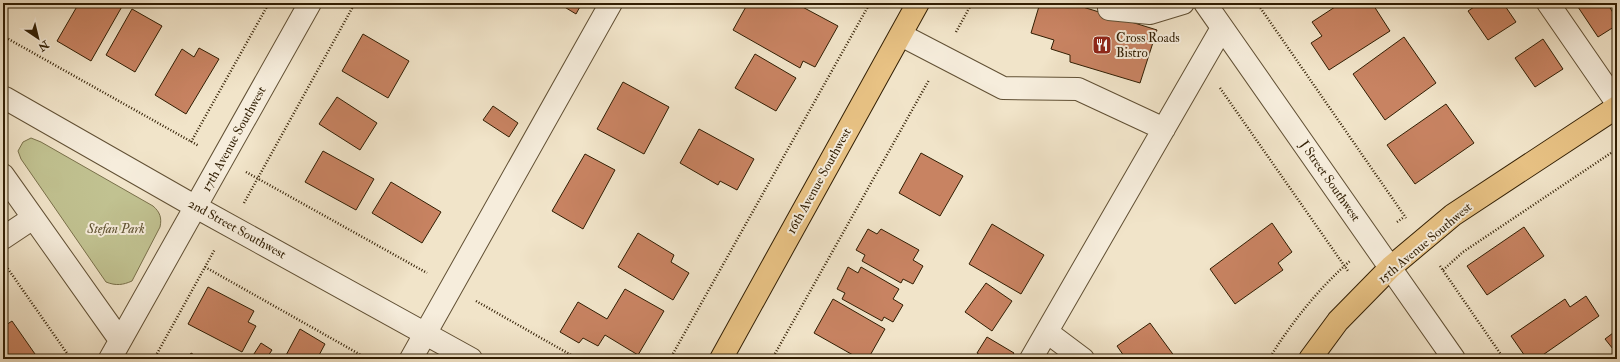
<svg xmlns="http://www.w3.org/2000/svg" width="1620" height="362" viewBox="0 0 1620 362" font-family="'IM FELL Double Pica',serif">
<style>
.green{fill:#c1c291;stroke:#79704a}
.building{fill:#c88362;stroke:#311e03}
.lines{fill:none;stroke-linecap:round;stroke-linejoin:round}
.minor-casing{stroke:#615034;stroke-width:24}
.major-casing{stroke:#311e03;stroke-width:24}
.path{stroke:#311e03;stroke-width:2.5;stroke-dasharray:1 2;stroke-linecap:butt}
.minor{stroke:#f6eddc;stroke-width:22}
.major{stroke:#e8c284;stroke-width:22}
.labels{text-anchor:middle;dominant-baseline:central;stroke-width:4;stroke-linejoin:round;paint-order:stroke}
.poi-label{font-size:13px;fill:#311e03;stroke:#f6eddc;text-anchor:start}
.street-label{font-size:13px;fill:#311e03;stroke:#f6eddc}
.park-label{font-size:13px;font-style:italic;fill:#5c4f2e;stroke:#f6eddc}
</style>
<rect width="100%" height="100%" fill="#f1e4c9"/>
<filter id="stains"><feTurbulence type="fractalNoise" baseFrequency=".005" numOctaves="4"/><feColorMatrix values="0 0 0 0 .2 0 0 0 0 .09 0 0 0 0 .02 0 0 0 .5 -.17"/></filter>
<radialGradient id="worn" r=".72"><stop offset=".6" stop-color="#630" stop-opacity="0"/><stop offset="1" stop-color="#630" stop-opacity=".3"/></radialGradient>
<!-- green -->
<path class="green" d="M 31,138 L 41,142 L 153,206 C 160,212 162,218 160,227 L 132,281 C 123,285 116,286 106,282 L 21,159 L 18,151 L 23,142 Z"/>
<!-- building -->
<path class="building" d="M 79,3 L 124,3 L 91,61 L 57,41 Z
M 558,3 L 582,3 L 576,14 Z
M 748,3 L 795,3 L 838,26 L 815,67 L 803,61 L 800,68 L 733,30 Z
M 1040,3 L 1070,3 L 1157,30 L 1140,83 L 1070,62 L 1070,55 L 1051,49 L 1054,40 L 1031,33 Z
M 1341,3 L 1346,3 L 1348,6 L 1353,3 L 1372,3 L 1390,31 L 1329,70 L 1311,43 L 1322,36 L 1312,22 Z
M 1480,3 L 1503,3 L 1516,22 L 1488,40 L 1468,11 Z
M 1583,3 L 1607,3 L 1617,19 L 1617,25 L 1598,37 L 1578,7 Z
M 132,9 L 162,26 L 135,72 L 106,55 Z
M 363,34 L 409,61 L 388,98 L 342,71 Z
M 1404,37 L 1436,83 L 1385,120 L 1353,74 Z
M 1543,39 L 1563,69 L 1535,87 L 1515,58 Z
M 199,48 L 219,59 L 186,114 L 155,95 L 182,49 L 194,57 Z
M 755,54 L 796,78 L 776,111 L 735,88 Z
M 623,82 L 669,107 L 644,154 L 597,129 Z
M 337,97 L 377,123 L 360,150 L 319,124 Z
M 1446,104 L 1474,143 L 1415,184 L 1387,145 Z
M 493,106 L 518,123 L 509,137 L 483,120 Z
M 699,129 L 754,159 L 737,190 L 720,181 L 718,185 L 680,163 Z
M 323,151 L 374,179 L 356,210 L 305,182 Z
M 921,153 L 963,176 L 940,216 L 899,193 Z
M 585,154 L 615,170 L 583,229 L 552,211 Z
M 391,182 L 441,212 L 422,243 L 372,213 Z
M 1272,223 L 1292,252 L 1278,263 L 1283,270 L 1235,304 L 1210,269 Z
M 992,224 L 1044,255 L 1021,294 L 969,264 Z
M 1524,227 L 1544,256 L 1487,295 L 1467,266 Z
M 868,229 L 877,234 L 881,229 L 919,250 L 913,260 L 923,266 L 913,284 L 903,279 L 901,283 L 862,261 L 865,255 L 856,250 Z
M 638,233 L 674,255 L 671,262 L 689,273 L 673,300 L 618,267 Z
M 848,267 L 858,273 L 861,267 L 899,289 L 893,299 L 903,305 L 893,322 L 884,317 L 882,321 L 842,299 L 845,293 L 837,289 Z
M 986,283 L 1012,301 L 992,331 L 965,312 Z
M 208,287 L 254,311 L 248,322 L 256,326 L 242,352 L 188,324 Z
M 625,289 L 664,311 L 638,355 L 605,335 L 598,346 L 583,338 L 579,343 L 560,332 L 578,302 L 607,319 Z
M 1586,296 L 1599,316 L 1537,359 L 1527,359 L 1511,336 L 1565,299 L 1570,307 Z
M 833,299 L 885,329 L 868,359 L 860,359 L 814,333 Z
M 12,321 L 35,354 L 29,359 L 3,359 L 3,327 Z
M 1150,323 L 1175,357 L 1172,359 L 1126,359 L 1117,346 Z
M 300,329 L 325,344 L 317,359 L 284,359 Z
M 1617,330 L 1617,354 L 1605,339 Z
M 987,337 L 1014,353 L 1010,359 L 986,359 L 977,353 Z
M 261,343 L 272,350 L 266,359 L 256,359 L 252,357 Z
M 191,353 L 201,359 L 188,359 Z"/>
<g class="lines">
<defs>
<path id="minor" d="M 1205,3 L 1454,359
M 1548,3 L 1617,103
M 1109,9 L 1150,13 L 1183,3
M 901,35 L 1003,88 L 1078,89 L 1164,129
M 3,100 L 5,98 L 196,207 L 471,359
M 3,175 L 120,340
M 3,238 L 33,218
M 1047,332 L 1083,359
M 110,359 L 310,3
M 411,359 L 611,3
M 1031,359 L 1222,28"/>
<path id="major" d="M 721,359 L 918,3
M 1310,359 L 1338,321 L 1391,267 L 1453,215 L 1617,107"/>
</defs>
<!-- minor casing -->
<use href="#minor" class="minor-casing"/>
<!-- major casing -->
<use href="#major" class="major-casing"/>
<!-- path -->
<path class="path" d="M 1257,3 L 1406,218
M 956,32 L 972,3
M 3,36 L 199,146
M 1220,88 L 1348,271
M 191,142 L 269,3
M 246,172 L 427,273
M 244,203 L 355,3
M 1397,222 L 1404,217
M 6,266 L 71,359
M 1440,266 L 1504,359
M 205,267 L 368,359
M 1443,270 L 1463,252 L 1617,149
M 476,301 L 578,359
M 154,359 L 215,249
M 670,359 L 870,3
M 772,359 L 929,80
M 1269,359 C 1291,323 1319,288 1351,260
M 1371,359 L 1389,357 L 1396,359"/>
<!-- minor -->
<use href="#minor" class="minor"/>
<!-- major -->
<use href="#major" class="major"/>
</g>
<!-- icons -->
<defs>
<symbol id="restaurant-square" viewBox="-11 -11 22 22"><rect x="-9" y="-9" width="18" height="18" rx="4" fill="#8f2418" stroke="#f6eddc"/><path d="M-5-6h1v4h1v-4h1v4h1v-4h1v5L-1.5 .5V6h-2V.5L-5-1ZM5-6V6H3V1.5H1.5Q1.5-4 5-6Z" fill="#fff"/></symbol>
</defs>
<g fill-rule="evenodd">
<use href="#restaurant-square" x="1091" y="34" width="22" height="22"/>
</g>
<g class="labels">
<!-- poi labels -->
<g class="poi-label">
<text x="1116" y="38">Cross Roads<tspan x="1116" dy="15">Bistro</tspan></text>
</g>
<!-- street labels -->
<g class="street-label">
<text transform="translate(234 139) rotate(-61)">17th Avenue Southwest</text>
<text transform="translate(819 181) rotate(-61)">16th Avenue Southwest</text>
<text transform="translate(1330 181) rotate(55)">J Street Southwest</text>
<text transform="translate(237 229) rotate(29)">2nd Street Southwest</text>
<text transform="translate(1425 243) rotate(-40)">15th Avenue Southwest</text>
</g>
<!-- park labels -->
<g class="park-label">
<text x="116" y="229">Stefan Park</text>
</g>
</g>
<!-- margin -->
<rect width="1620" height="362" fill="none" stroke="#f1e4c9" stroke-width="16"/>
<rect x="4" y="4" width="1612" height="354" fill="none" stroke="#311e03" stroke-width="2"/>
<rect x="8" y="8" width="1604" height="346" fill="none" stroke="#311e03"/>
<!-- north arrow -->
<g transform="translate(38 38) rotate(145)" stroke="#f6eddc" stroke-width="3" paint-order="stroke">
<path d="M0-3L7 15L0 10L-7 15Z" fill="#311e03"/>
<text y="-6" font-size="11" font-weight="bold" text-anchor="middle" fill="#311e03">N</text>
</g>
<rect width="100%" height="100%" filter="url(#stains)"/>
<rect width="100%" height="100%" fill="url(#worn)"/>
</svg>
